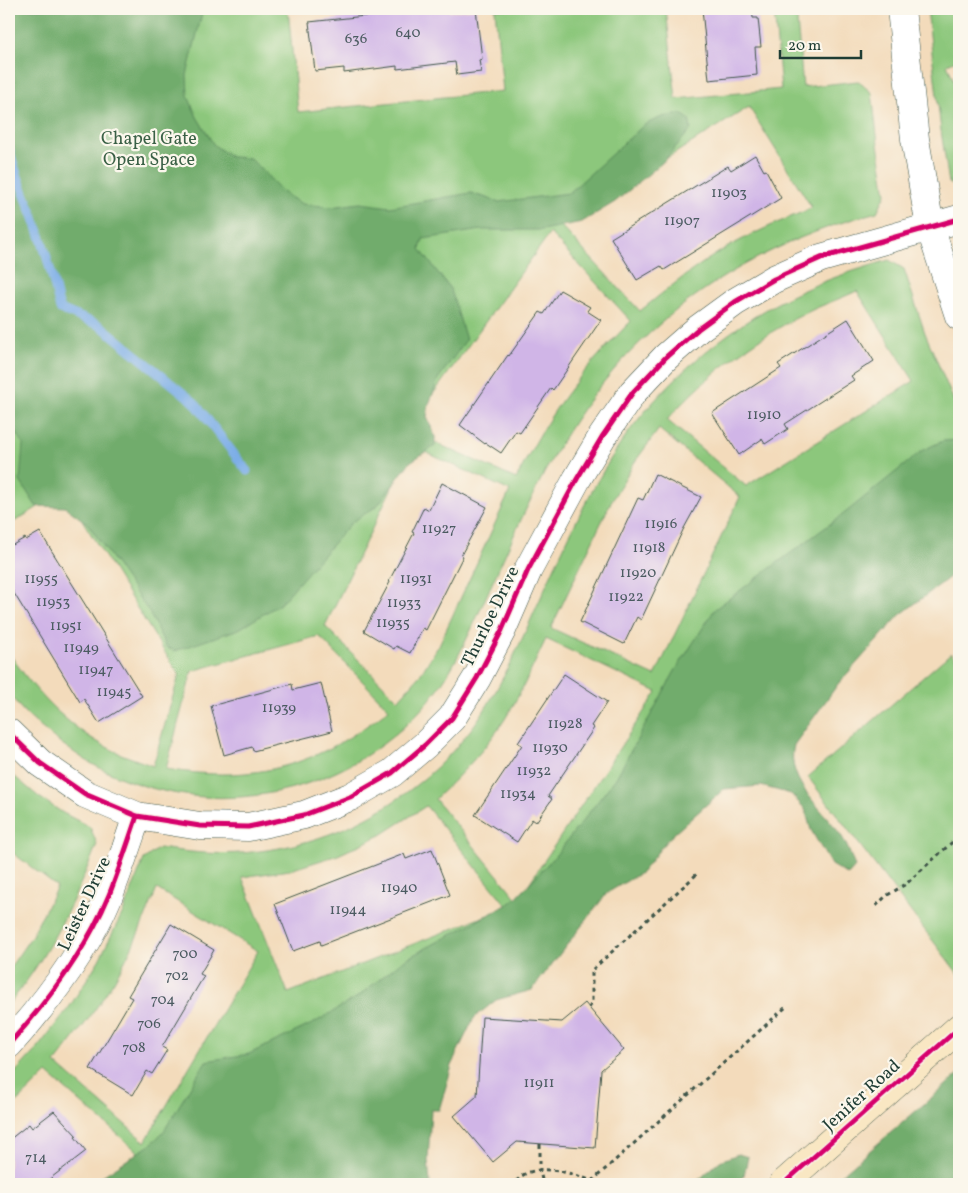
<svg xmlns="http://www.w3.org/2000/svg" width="968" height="1193" viewBox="0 0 968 1193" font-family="Vollkorn,serif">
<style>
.green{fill:#8cc77c;stroke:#568258;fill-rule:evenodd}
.forest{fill:#71ac6c;stroke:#487450}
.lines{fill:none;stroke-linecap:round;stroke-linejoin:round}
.stream{stroke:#7cade7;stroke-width:9}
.building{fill:#d0b5e7}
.street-casing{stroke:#3f5548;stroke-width:29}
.secondary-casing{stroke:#3f5548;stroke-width:29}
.path{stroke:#3f5548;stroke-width:3;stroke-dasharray:4 4;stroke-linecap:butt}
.street{stroke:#fff;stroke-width:28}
.secondary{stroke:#f9e7c3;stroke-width:28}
.cycleway-casing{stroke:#fbf7ec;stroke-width:8}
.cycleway{stroke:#d6006c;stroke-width:5}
.labels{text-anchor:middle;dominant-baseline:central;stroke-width:4.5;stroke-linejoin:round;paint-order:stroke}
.number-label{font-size:15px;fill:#4b5b61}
.park-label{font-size:18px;fill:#3a6046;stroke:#fbf7ec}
.street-label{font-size:18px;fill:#1f3d34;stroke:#fbf7ec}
</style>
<rect width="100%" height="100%" fill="#fbf7ec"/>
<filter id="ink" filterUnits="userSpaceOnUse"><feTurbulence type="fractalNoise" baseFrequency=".02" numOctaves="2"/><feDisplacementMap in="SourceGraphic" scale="10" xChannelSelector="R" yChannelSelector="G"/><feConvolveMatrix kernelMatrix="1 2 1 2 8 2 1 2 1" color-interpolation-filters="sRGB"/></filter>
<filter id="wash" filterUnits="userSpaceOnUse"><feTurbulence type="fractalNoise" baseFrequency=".0096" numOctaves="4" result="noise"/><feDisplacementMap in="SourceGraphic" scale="20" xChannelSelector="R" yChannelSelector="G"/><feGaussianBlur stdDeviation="1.12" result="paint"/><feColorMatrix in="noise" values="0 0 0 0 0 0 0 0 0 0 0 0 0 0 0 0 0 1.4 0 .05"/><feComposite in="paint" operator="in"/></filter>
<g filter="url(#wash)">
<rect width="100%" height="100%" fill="#f3dbbb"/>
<!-- green -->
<path class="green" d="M 9,9 L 288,9 L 298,112 L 503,91 L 495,9 L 666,9 L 676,99 L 781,89 L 774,9 L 796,9 L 803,87 L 858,81 L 872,93 L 878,144 L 886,194 L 877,212 C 760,244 665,301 591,398 C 546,458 517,529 486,597 C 472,628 458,661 438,689 C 397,745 333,783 265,794 C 206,804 146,793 94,765 C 74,754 13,711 9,689 C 7,678 9,664 9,653 C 37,695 73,733 121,754 C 131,758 143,762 153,766 L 179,675 L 64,491 L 9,525 ZM 749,107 L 812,208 C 781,221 750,234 721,251 C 692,269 666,290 640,311 L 560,225 ZM 550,233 L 631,321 C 608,345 585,369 565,396 C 546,422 531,450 516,479 L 407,430 ZM 412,446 L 510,491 L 439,645 L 420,675 L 398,700 L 325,626 ZM 319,636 L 389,709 C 318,766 256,784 166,769 L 192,671 Z
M 927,9 L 959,9 L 959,59 L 947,64 L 959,93 L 959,189 L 949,183 L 941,131 Z
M 889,260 L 904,269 L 925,333 L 959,413 L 959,561 L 205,1184 L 96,1184 L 138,1152 L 47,1073 L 9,1110 L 9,1079 L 36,1050 L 70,1006 L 99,960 L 124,910 L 144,859 L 159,848 C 193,853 226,856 260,851 C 352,840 438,785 487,706 C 500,685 511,662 522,639 C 553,572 583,497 625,437 C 667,379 726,329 789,297 C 821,281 855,270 889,260 ZM 857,291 L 914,381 L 746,486 L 667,420 C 704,377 753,340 804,314 C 821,305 840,299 857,291 ZM 659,429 L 740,497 L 655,676 L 551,628 L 612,500 L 634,463 ZM 546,639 L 657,692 L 518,900 L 435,799 C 458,777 479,756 497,731 C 517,703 531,670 546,639 ZM 426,806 L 508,907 L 288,993 L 242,877 L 290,870 L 338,855 L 381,835 ZM 157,889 L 258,951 L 145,1142 L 55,1063 C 76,1036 96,1010 114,981 C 131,952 144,921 157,889 Z
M 951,653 L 959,662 L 959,975 L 808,777 Z
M 9,772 L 39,797 L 63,813 L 90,827 L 97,844 C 74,902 49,955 9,1004 L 9,969 L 31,937 L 57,887 L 9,850 Z"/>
<!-- forest -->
<path class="forest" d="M 9,9 L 203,9 L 187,75 L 188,96 L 197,117 L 214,145 L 231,157 L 250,158 L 285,194 L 302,204 L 331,207 L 360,203 L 390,207 L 471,193 L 499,202 L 569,193 L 644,125 L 662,117 L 681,114 L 689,119 L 691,129 L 663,162 L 615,202 L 582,222 L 542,230 L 481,230 L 423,239 L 420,249 L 451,290 L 466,340 L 438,379 L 428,407 L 427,417 L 435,436 L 435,446 L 410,462 L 377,506 L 352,522 L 280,604 L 239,629 L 175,651 L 166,647 L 149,612 L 88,524 L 65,507 L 36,506 L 20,481 L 23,444 L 9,420 L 9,336 L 11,335 L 12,325 L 9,324 Z
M 959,440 L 959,570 L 900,615 L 838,684 L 794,745 C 784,784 828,811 845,842 C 849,850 852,859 855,867 L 848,875 L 831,865 L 811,830 L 805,809 L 791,794 L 761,786 L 724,789 L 667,840 L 642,872 L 607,893 L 532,990 L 496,1000 L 474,1018 L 454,1059 L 439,1110 L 431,1110 L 428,1160 L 430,1184 L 90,1184 L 150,1145 L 164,1131 L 206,1061 L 249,1054 L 314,1023 L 359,996 L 402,961 L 512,902 L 556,855 L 616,778 L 675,671 L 715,609 L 845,513 L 923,450 L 943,441 Z
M 959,1074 L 959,1184 L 831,1184 Z
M 738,1154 L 748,1157 L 744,1175 L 736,1184 L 694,1184 L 720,1161 Z"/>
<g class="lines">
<!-- stream -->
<path class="stream" d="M 9,148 C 15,173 25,195 34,218 C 45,248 53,278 60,309 L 101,326 L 194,402 L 247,471"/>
</g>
<g id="blocks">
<!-- building -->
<path class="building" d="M 431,9 L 449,9 L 449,12 L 476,9 L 482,59 L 479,60 L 481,72 L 457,75 L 455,62 L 397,69 L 397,66 L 344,73 L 344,68 L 315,71 L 309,22 Z
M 702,9 L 752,9 L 753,18 L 758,18 L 761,47 L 755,47 L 757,75 L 709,80 Z
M 755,155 L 764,171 L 766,170 L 781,198 L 664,270 L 661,266 L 637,280 L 611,238 L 728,166 L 731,170 Z
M 560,290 L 590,307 L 587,311 L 601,320 L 553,390 L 551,388 L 520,433 L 516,431 L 501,453 L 486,443 L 485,444 L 460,425 L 508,355 L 509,356 L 540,312 L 544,314 Z
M 848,319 L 874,361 L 851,376 L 854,380 L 785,424 L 788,429 L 765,444 L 762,439 L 739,455 L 712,413 L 781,368 L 778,364 Z
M 655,474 L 701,497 L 683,530 L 641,620 L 637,617 L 624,644 L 580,622 L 638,498 L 643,500 Z
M 442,483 L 487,507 L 461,555 L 463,556 L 426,630 L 423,628 L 410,653 L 396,646 L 394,649 L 364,631 L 390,582 L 389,581 L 414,533 L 412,532 L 424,507 L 429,510 Z
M 40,532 L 142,696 L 99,723 L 84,699 L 80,702 L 9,585 L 9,547 L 25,538 L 26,540 Z
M 564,674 L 607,702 L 591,726 L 594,728 L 548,796 L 552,799 L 536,822 L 532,819 L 517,842 L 475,815 L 522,745 L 518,743 Z
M 321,683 L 332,731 L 253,751 L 252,747 L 224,755 L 211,706 L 292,684 L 293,690 Z
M 432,849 L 450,895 L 321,945 L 320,941 L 293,951 L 275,904 L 404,854 L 406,859 Z
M 171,924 L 214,950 L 200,974 L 204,976 L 162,1047 L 167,1050 L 152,1074 L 147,1071 L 133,1095 L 90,1069 L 132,998 L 128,996 Z
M 585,1003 L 624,1050 L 601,1070 L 595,1148 L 517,1142 L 493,1162 L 454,1116 L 477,1096 L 482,1017 L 562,1022 Z
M 54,1111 L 77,1136 L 75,1137 L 86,1151 L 43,1184 L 9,1184 L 9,1140 L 29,1124 L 32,1128 Z"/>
</g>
</g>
<g filter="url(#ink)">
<use href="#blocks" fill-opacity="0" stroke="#3f5548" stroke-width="1"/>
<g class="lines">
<defs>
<path id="street" d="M 901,9 L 915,139 L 930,227 L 959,316
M 9,733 L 40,763 L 85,794 L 137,816 L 200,826 L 248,827 L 304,815 L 350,797 L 392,773 L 425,745 L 452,718 L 477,678 L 502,630 L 528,570 L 577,479 L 602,437 L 633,392 L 666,357 L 698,329 L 735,302 L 774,279 L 821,258 L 959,219
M 9,1044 C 49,1000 86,950 109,895 C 119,870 128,842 137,816"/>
<path id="secondary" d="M 783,1184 L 959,1028"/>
</defs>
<!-- street casing -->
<use href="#street" class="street-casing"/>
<!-- secondary casing -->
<use href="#secondary" class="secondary-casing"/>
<!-- path -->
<path class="path" d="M 876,906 L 886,896 L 906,884 L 959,836
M 589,1008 L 592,1003 L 592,970 L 698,873
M 540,1144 L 540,1171 L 543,1184
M 516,1181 C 519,1179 522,1175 525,1174 C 545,1164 574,1174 592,1181 L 786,1007"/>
<!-- street -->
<use href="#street" class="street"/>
<!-- secondary -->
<use href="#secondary" class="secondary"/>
<defs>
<path id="cycleway" d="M 9,733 L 40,763 L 85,794 L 137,816 L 200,826 L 248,827 L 304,815 L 350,797 L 392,773 L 425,745 L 452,718 L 477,678 L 502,630 L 528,570 L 577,479 L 602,437 L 633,392 L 666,357 L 698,329 L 735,302 L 774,279 L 821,258 L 959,219
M 9,1044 C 49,1000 86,950 109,895 C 119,870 128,842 137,816
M 783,1184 L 959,1028"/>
</defs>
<!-- cycleway casing -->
<use href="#cycleway" class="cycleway-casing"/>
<!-- cycleway -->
<use href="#cycleway" class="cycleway"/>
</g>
</g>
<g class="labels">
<!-- number labels -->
<g class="number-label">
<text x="408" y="33">640</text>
<text x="356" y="39">636</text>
<text x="729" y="193">11903</text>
<text x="682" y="221">11907</text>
<text x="764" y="415">11910</text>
<text x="661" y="524">11916</text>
<text x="439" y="529">11927</text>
<text x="649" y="548">11918</text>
<text x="638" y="573">11920</text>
<text x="41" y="579">11955</text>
<text x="416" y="579">11931</text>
<text x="626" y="597">11922</text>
<text x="53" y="602">11953</text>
<text x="404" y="603">11933</text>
<text x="393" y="623">11935</text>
<text x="66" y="626">11951</text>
<text x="81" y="648">11949</text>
<text x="96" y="670">11947</text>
<text x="114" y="692">11945</text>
<text x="279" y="708">11939</text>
<text x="565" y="724">11928</text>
<text x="550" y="748">11930</text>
<text x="534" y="771">11932</text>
<text x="518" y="794">11934</text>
<text x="399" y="888">11940</text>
<text x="348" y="910">11944</text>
<text x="185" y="954">700</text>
<text x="177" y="976">702</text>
<text x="163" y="1000">704</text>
<text x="149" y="1024">706</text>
<text x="134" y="1048">708</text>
<text x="539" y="1083">11911</text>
<text x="36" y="1158">714</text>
</g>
<!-- park labels -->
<g class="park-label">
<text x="149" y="139">Chapel Gate<tspan x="149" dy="21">Open Space</tspan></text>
</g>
<!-- street labels -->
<g class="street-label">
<text transform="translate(491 617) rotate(-64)">Thurloe Drive</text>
<text transform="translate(85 904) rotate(-65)">Leister Drive</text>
<text transform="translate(862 1096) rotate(-42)">Jenifer Road</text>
</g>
</g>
<!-- margin -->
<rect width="968" height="1193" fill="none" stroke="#fbf7ec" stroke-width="30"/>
<!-- scale -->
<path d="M780 50v8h81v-8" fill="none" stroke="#1f3d34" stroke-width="2.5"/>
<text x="788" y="50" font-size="15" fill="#1f3d34" stroke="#fbf7ec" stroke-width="4" paint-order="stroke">20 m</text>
</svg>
